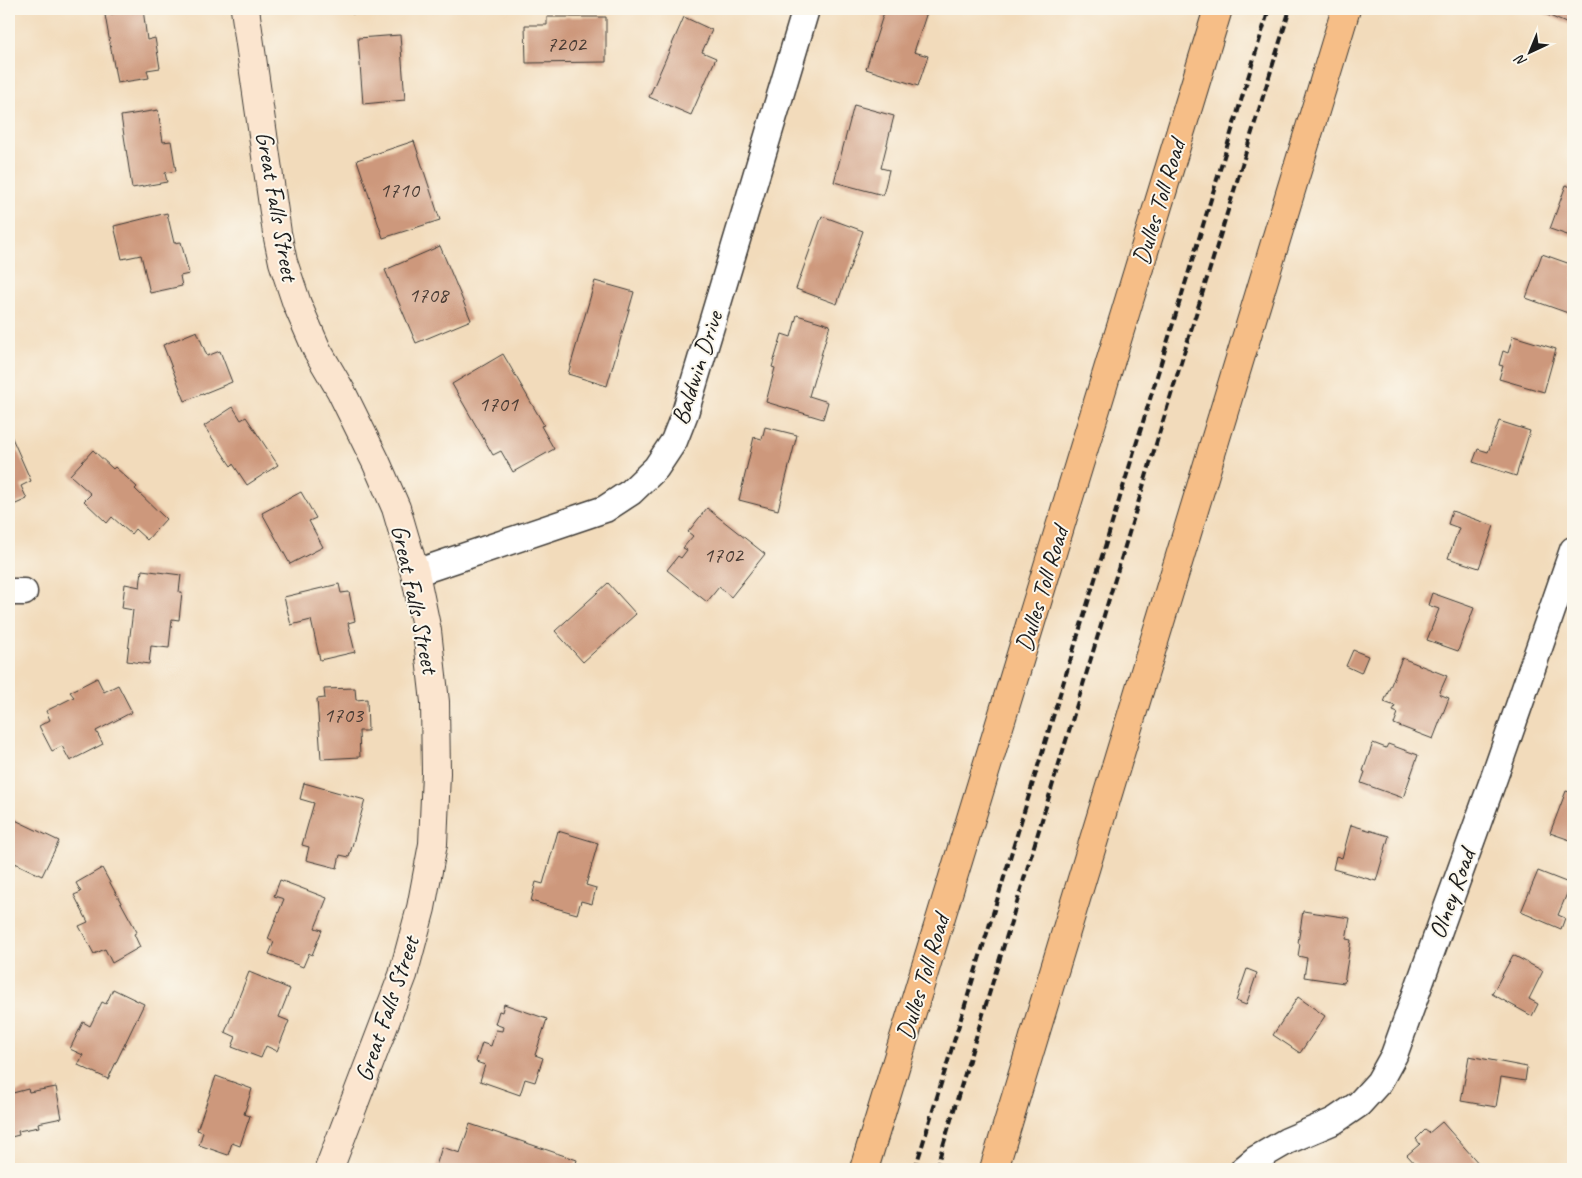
<svg xmlns="http://www.w3.org/2000/svg" width="1582" height="1178" viewBox="0 0 1582 1178" font-family="Caveat,sans-serif">
<style>
.building{fill:#cd987c}
.lines{fill:none;stroke-linecap:round;stroke-linejoin:round}
.minor-casing{stroke:#3c3934;stroke-width:29}
.secondary-casing{stroke:#3c3934;stroke-width:30}
.motorway-casing{stroke:#3c3934;stroke-width:30}
.minor{stroke:#fff;stroke-width:26}
.secondary{stroke:#fbe5cf;stroke-width:28}
.motorway{stroke:#f6be87;stroke-width:28}
.rail{stroke:#1c1c1c;stroke-width:4;stroke-dasharray:8 4;stroke-linecap:butt}
.labels{text-anchor:middle;dominant-baseline:central;stroke-width:4;stroke-linejoin:round;paint-order:stroke}
.number-label{font-size:22px;fill:#483b34}
.street-label{font-size:25px;fill:#1c1c1c;stroke:#fbf7ec}
</style>
<rect width="100%" height="100%" fill="#fbf7ec"/>
<filter id="ink" filterUnits="userSpaceOnUse"><feTurbulence type="fractalNoise" baseFrequency=".02" numOctaves="2"/><feDisplacementMap in="SourceGraphic" scale="10" xChannelSelector="R" yChannelSelector="G"/><feConvolveMatrix kernelMatrix="1 2 1 2 8 2 1 2 1" color-interpolation-filters="sRGB"/></filter>
<filter id="wash" filterUnits="userSpaceOnUse"><feTurbulence type="fractalNoise" baseFrequency=".0096" numOctaves="4" result="noise"/><feDisplacementMap in="SourceGraphic" scale="20" xChannelSelector="R" yChannelSelector="G"/><feGaussianBlur stdDeviation="1.12" result="paint"/><feColorMatrix in="noise" values="0 0 0 0 0 0 0 0 0 0 0 0 0 0 0 0 0 1.4 0 .05"/><feComposite in="paint" operator="in"/></filter>
<g filter="url(#wash)">
<rect width="100%" height="100%" fill="#f2dbbb"/>
<g id="blocks">
<!-- building -->
<path class="building" d="M 143,9 L 147,40 L 155,38 L 160,68 L 147,70 L 149,78 L 117,83 L 105,15 Z
M 351,9 L 372,9 L 372,10 L 352,14 Z
M 885,9 L 928,9 L 914,52 L 928,56 L 918,86 L 866,69 Z
M 1547,9 L 1573,9 L 1573,26 L 1545,14 Z
M 547,17 L 606,17 L 606,62 L 526,63 L 525,25 L 547,25 Z
M 684,17 L 712,30 L 702,52 L 716,58 L 691,115 L 649,97 Z
M 400,35 L 405,100 L 363,104 L 358,38 Z
M 854,105 L 894,116 L 881,168 L 889,170 L 883,195 L 834,182 Z
M 158,110 L 163,142 L 171,141 L 176,171 L 165,173 L 167,182 L 132,188 L 121,116 Z
M 414,141 L 440,220 L 383,238 L 357,160 Z
M 1566,185 L 1573,188 L 1573,237 L 1550,229 Z
M 9,194 L 14,196 L 9,212 Z
M 167,213 L 174,243 L 181,242 L 189,274 L 180,276 L 182,286 L 150,293 L 141,255 L 122,259 L 114,226 Z
M 822,216 L 863,231 L 837,304 L 796,289 Z
M 440,246 L 471,320 L 416,343 L 385,270 Z
M 1542,254 L 1573,265 L 1573,299 L 1568,313 L 1526,298 Z
M 595,281 L 634,292 L 607,386 L 568,374 Z
M 797,315 L 830,325 L 809,396 L 828,402 L 823,419 L 766,402 L 775,368 L 772,367 L 782,334 L 791,337 Z
M 197,331 L 207,356 L 220,351 L 232,382 L 185,401 L 163,345 Z
M 1513,336 L 1556,349 L 1544,392 L 1499,379 L 1503,366 L 1499,365 L 1503,351 L 1508,353 Z
M 503,354 L 544,425 L 541,426 L 554,449 L 513,472 L 501,451 L 493,455 L 452,384 Z
M 233,407 L 241,420 L 246,417 L 278,465 L 247,485 L 233,464 L 231,466 L 204,426 Z
M 1499,421 L 1530,431 L 1516,476 L 1473,462 L 1478,449 L 1488,452 Z
M 765,427 L 797,435 L 778,510 L 739,500 L 754,437 L 762,439 Z
M 9,431 L 31,481 L 21,486 L 27,499 L 9,507 Z
M 93,450 L 113,469 L 115,467 L 137,487 L 135,489 L 166,519 L 147,540 L 135,529 L 131,534 L 112,517 L 107,523 L 84,501 L 91,494 L 70,475 Z
M 301,492 L 316,518 L 309,521 L 323,547 L 290,564 L 262,513 Z
M 707,508 L 765,554 L 731,597 L 719,587 L 707,602 L 667,570 L 678,556 L 681,558 L 687,550 L 683,548 L 693,536 L 688,532 Z
M 1452,511 L 1494,526 L 1479,568 L 1448,558 L 1459,528 L 1448,524 Z
M 142,570 L 181,575 L 179,592 L 182,592 L 179,620 L 172,619 L 169,648 L 151,646 L 149,664 L 127,661 L 133,610 L 122,608 L 125,584 L 140,587 Z
M 608,583 L 636,614 L 583,662 L 555,631 Z
M 339,584 L 341,593 L 349,592 L 355,621 L 348,623 L 355,652 L 320,660 L 311,620 L 291,625 L 284,597 Z
M 1432,593 L 1474,608 L 1458,651 L 1427,640 L 1439,609 L 1428,605 Z
M 1353,650 L 1368,656 L 1361,673 L 1346,666 Z
M 1402,658 L 1447,676 L 1439,694 L 1449,698 L 1433,739 L 1394,724 L 1398,713 L 1393,711 L 1395,706 L 1384,702 Z
M 97,678 L 104,692 L 118,685 L 132,712 L 96,731 L 103,744 L 70,761 L 62,746 L 52,751 L 39,726 L 50,720 L 46,711 L 74,697 L 70,692 Z
M 355,688 L 356,700 L 367,699 L 368,731 L 359,731 L 360,757 L 321,759 L 317,699 L 325,698 L 324,689 Z
M 1373,743 L 1386,748 L 1388,744 L 1418,755 L 1403,798 L 1361,783 L 1365,772 L 1363,771 Z
M 304,783 L 365,800 L 349,857 L 340,855 L 337,868 L 306,860 L 309,847 L 302,845 L 314,803 L 300,799 Z
M 1566,791 L 1573,793 L 1573,841 L 1550,833 Z
M 9,817 L 59,841 L 42,876 L 15,863 L 12,869 L 9,868 Z
M 1351,825 L 1389,836 L 1376,881 L 1333,869 L 1336,856 L 1342,858 Z
M 558,831 L 598,843 L 586,885 L 596,888 L 592,904 L 581,901 L 577,914 L 531,901 L 536,882 L 543,884 Z
M 102,868 L 137,932 L 134,934 L 140,947 L 112,963 L 105,949 L 94,954 L 79,926 L 88,922 L 74,895 L 81,892 L 76,883 Z
M 1538,871 L 1571,884 L 1558,915 L 1565,918 L 1561,929 L 1521,912 Z
M 280,880 L 327,898 L 315,928 L 322,930 L 312,955 L 309,953 L 303,967 L 269,954 L 274,942 L 268,939 L 284,899 L 274,896 Z
M 1303,911 L 1350,918 L 1346,939 L 1351,940 L 1344,983 L 1304,977 L 1307,958 L 1298,956 L 1300,944 L 1298,943 Z
M 1513,955 L 1543,971 L 1529,999 L 1538,1004 L 1532,1016 L 1492,994 Z
M 1247,969 L 1257,973 L 1246,1005 L 1236,1001 Z
M 249,972 L 290,989 L 279,1017 L 289,1021 L 277,1051 L 266,1046 L 261,1058 L 232,1047 L 236,1037 L 225,1032 Z
M 113,989 L 144,1004 L 108,1079 L 78,1065 L 83,1055 L 70,1049 L 83,1022 L 90,1026 L 102,1002 L 106,1004 Z
M 1298,997 L 1325,1016 L 1300,1053 L 1273,1035 Z
M 504,1004 L 547,1019 L 535,1055 L 543,1058 L 535,1082 L 525,1079 L 520,1095 L 480,1081 L 485,1065 L 476,1062 L 482,1043 L 491,1046 L 496,1030 L 502,1031 L 503,1027 L 495,1024 L 499,1011 L 502,1012 Z
M 1469,1056 L 1527,1067 L 1525,1081 L 1501,1077 L 1496,1107 L 1461,1101 Z
M 216,1076 L 252,1089 L 244,1114 L 250,1116 L 240,1146 L 232,1143 L 228,1155 L 199,1145 L 203,1132 L 197,1130 Z
M 56,1087 L 62,1118 L 38,1123 L 39,1127 L 18,1131 L 19,1135 L 11,1137 L 10,1134 L 9,1134 L 9,1094 L 28,1089 L 29,1092 Z
M 1442,1122 L 1480,1165 L 1475,1169 L 1415,1168 L 1417,1166 L 1407,1155 L 1420,1144 L 1416,1139 L 1425,1130 L 1429,1133 Z
M 470,1124 L 577,1160 L 574,1169 L 435,1169 L 442,1147 L 460,1153 Z"/>
</g>
</g>
<g filter="url(#ink)">
<use href="#blocks" fill-opacity="0" stroke="#3c3934" stroke-width="1"/>
<g class="lines">
<defs>
<path id="minor" d="M 415,573 L 605,509 L 631,492 L 656,468 L 674,441 L 685,413 L 806,9
M 9,592 L 24,592
M 1244,1169 L 1256,1159 L 1287,1141 L 1334,1121 L 1359,1104 L 1379,1082 L 1394,1055 L 1495,775 L 1573,550"/>
<path id="secondary" d="M 245,9 L 277,233 L 283,262 L 297,304 L 317,350 L 341,391 L 376,462 L 396,508 L 415,573 L 427,631 L 435,702 L 436,773 L 433,844 L 421,908 L 403,975 L 329,1169"/>
<path id="motorway" d="M 864,1169 L 1218,9
M 994,1169 L 1346,9"/>
</defs>
<!-- minor casing -->
<use href="#minor" class="minor-casing"/>
<!-- secondary casing -->
<use href="#secondary" class="secondary-casing"/>
<!-- motorway casing -->
<use href="#motorway" class="motorway-casing"/>
<!-- minor -->
<use href="#minor" class="minor"/>
<!-- secondary -->
<use href="#secondary" class="secondary"/>
<!-- motorway -->
<use href="#motorway" class="motorway"/>
<!-- rail -->
<path class="rail" d="M 915,1169 L 1269,9
M 936,1169 L 1163,421 L 1290,9"/>
</g>
</g>
<g class="labels">
<!-- number labels -->
<g class="number-label">
<text x="566" y="44">7202</text>
<text x="399" y="190">1710</text>
<text x="428" y="295">1708</text>
<text x="498" y="404">1701</text>
<text x="723" y="555">1702</text>
<text x="343" y="715">1703</text>
</g>
<!-- street labels -->
<g class="street-label">
<text transform="translate(1159 202) rotate(-73)">Dulles Toll Road</text>
<text transform="translate(277 206) rotate(80)">Great Falls Street</text>
<text transform="translate(697 368) rotate(-72)">Baldwin Drive</text>
<text transform="translate(1042 589) rotate(-73)">Dulles Toll Road</text>
<text transform="translate(415 599) rotate(78)">Great Falls Street</text>
<text transform="translate(1452 894) rotate(-70)">Olney Road</text>
<text transform="translate(923 977) rotate(-73)">Dulles Toll Road</text>
<text transform="translate(387 1009) rotate(-71)">Great Falls Street</text>
</g>
</g>
<!-- margin -->
<rect width="1582" height="1178" fill="none" stroke="#fbf7ec" stroke-width="30"/>
<!-- north arrow -->
<g transform="translate(1530 52) rotate(224)" stroke="#fbf7ec" stroke-width="4" paint-order="stroke">
<path d="M0-4L9 19L0 12L-9 19Z" fill="#1c1c1c"/>
<text y="-8" font-size="14" font-weight="bold" text-anchor="middle" fill="#1c1c1c">N</text>
</g>
</svg>
